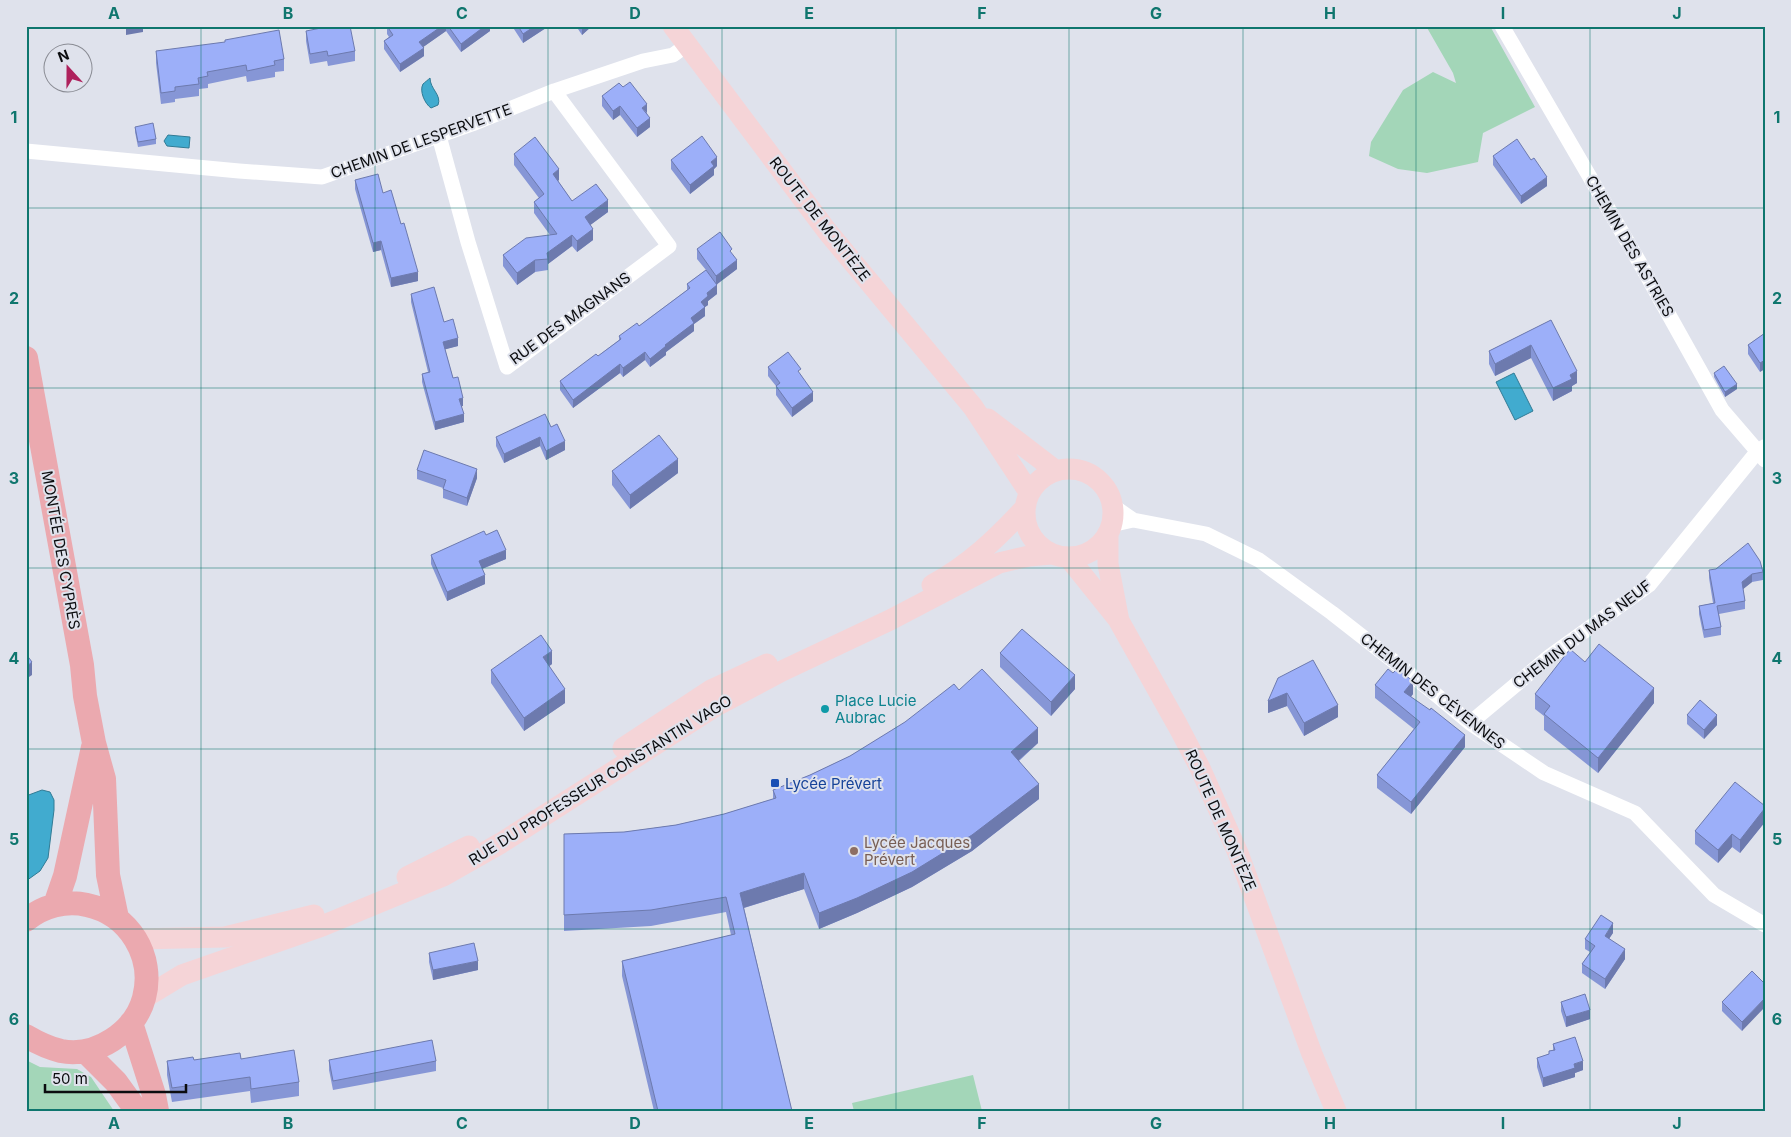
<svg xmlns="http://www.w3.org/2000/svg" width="1791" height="1137" viewBox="0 0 1791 1137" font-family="Inter,sans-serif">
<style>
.green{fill:#a3d6b8}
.water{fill:#41abcf;stroke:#317b95}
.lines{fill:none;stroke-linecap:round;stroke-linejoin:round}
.street{stroke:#fff;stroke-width:15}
.secondary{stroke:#f5d4d7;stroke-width:21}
.primary{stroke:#eba9af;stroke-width:24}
.wall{fill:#8696d6}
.shaded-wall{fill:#6d7aae}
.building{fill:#9caff9;stroke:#6d7aae}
.grid{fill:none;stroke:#0f766e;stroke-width:1;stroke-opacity:0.55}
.culture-dot{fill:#0f9aa8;stroke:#dfe2ec;stroke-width:2}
.transit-dot{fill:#1a4fb4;stroke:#dfe2ec;stroke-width:2}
.education-dot{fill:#8d6e63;stroke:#dfe2ec;stroke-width:2}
.labels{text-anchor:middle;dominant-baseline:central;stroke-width:4;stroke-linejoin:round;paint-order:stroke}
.street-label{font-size:15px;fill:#0b0c0f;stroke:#dfe2ec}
.culture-label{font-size:15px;fill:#0d838f;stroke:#dfe2ec;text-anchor:start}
.transit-label{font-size:15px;fill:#164399;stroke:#dfe2ec;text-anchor:start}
.education-label{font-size:15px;fill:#785e54;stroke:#dfe2ec;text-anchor:start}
.neatline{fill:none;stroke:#0f766e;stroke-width:2}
.grid-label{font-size:16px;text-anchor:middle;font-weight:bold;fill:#0f766e}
</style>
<rect width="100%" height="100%" fill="#dfe2ec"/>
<!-- green -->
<path class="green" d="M 1426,26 L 1490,26 L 1535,107 L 1483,133 L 1478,162 L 1427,173 L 1398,169 L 1369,156 L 1371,142 L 1403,90 L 1433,72 L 1456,83 L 1453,73 Z
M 26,1060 L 40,1067 L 77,1069 L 91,1077 L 114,1111 L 26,1111 Z
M 973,1075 L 982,1111 L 854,1111 L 852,1103 Z"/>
<!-- water -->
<path class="water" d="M 430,78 C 430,89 442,95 438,105 L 431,108 C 425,104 419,91 423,84 C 424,83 429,79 430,78 Z
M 168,135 L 190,137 L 189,148 L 167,146 L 164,141 Z
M 1514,373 L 1533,411 L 1515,420 L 1496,382 Z
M 42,790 L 50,792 L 54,800 L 54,810 L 48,858 L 40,871 L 26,881 L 26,796 Z"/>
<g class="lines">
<!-- street -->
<path class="street" d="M 1502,26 L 1641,265 L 1722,410 L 1765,460
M 439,136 L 468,242 L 507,367 L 669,246 L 554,91
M 26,151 L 239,171 L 322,177 L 472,124 L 554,91 L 643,61 L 673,55 L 687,45
M 1113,506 L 1133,520
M 1111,525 L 1133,520 L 1206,534 L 1259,560 L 1332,613 L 1428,688 L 1470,723 L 1544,773 L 1635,813 L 1714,895 L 1765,925
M 1470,723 L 1550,656 L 1649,585 L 1757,452 L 1764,447"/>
<!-- secondary -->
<path class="secondary" d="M 673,26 L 827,231 L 973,407 L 1029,492
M 988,419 L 1055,470
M1025 513a44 44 0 1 1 88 0a44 44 0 1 1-88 0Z
M 1108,533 L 1108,564 L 1119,621 L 1178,726 L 1200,768 L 1238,853 L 1312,1054 L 1336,1111
M 1068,557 L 1117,618
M 932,585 C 969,565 996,539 1024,509
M 623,748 L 711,690 L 767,664
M 407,877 L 469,846
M 136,939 L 225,937 L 314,915
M 144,998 L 182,975 L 322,926 L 443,876 L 501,843 L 716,706 L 782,671 L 890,620 L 999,563 L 1029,556 L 1051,554"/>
<!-- primary -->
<path class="primary" d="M 26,358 L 82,665 L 85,696 L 94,743 L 104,779 L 108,875 L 117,918
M 55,905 L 65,876 L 93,747
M 26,920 C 43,906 66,900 87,905 C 129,914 155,956 144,998 C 135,1032 96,1058 61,1051 C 48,1048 38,1043 26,1036
M 131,1023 L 154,1095 L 157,1111
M 85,1051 L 116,1082 L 137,1111"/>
</g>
<!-- wall -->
<path class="wall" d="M 387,26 L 490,26 L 490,31 L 461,52 L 446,31 L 423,47 L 424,56 L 400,72 L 384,49 L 384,41 L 389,37 L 387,34 Z
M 512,26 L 549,26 L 523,43 Z
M 576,26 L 592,26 L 582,35 Z
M 306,31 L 355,51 L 355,61 L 328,66 L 327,61 L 310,64 L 306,41 Z
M 156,51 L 284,59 L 284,71 L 275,72 L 275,77 L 247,82 L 246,76 L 208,84 L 208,88 L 199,89 L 199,96 L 175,99 L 175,102 L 161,104 L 156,63 Z
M 623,87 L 647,113 L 650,127 L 637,137 L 620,115 L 613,120 L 602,106 L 602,96 Z
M 135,127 L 156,139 L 156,144 L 138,147 L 135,132 Z
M 514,154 L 559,180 L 558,181 L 572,201 L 608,212 L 590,225 L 593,240 L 577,252 L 572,246 L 548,264 L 548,270 L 535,272 L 517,285 L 503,266 L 503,255 L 550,235 L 534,213 L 534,202 L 539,198 L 514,165 Z
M 1493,156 L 1547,186 L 1521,204 L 1493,165 Z
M 671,160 L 717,166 L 714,169 L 714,175 L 690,194 L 671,169 Z
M 355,180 L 383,193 L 401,224 L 418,281 L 391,287 L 381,250 L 373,252 L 355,189 Z
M 697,249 L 732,254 L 737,269 L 717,284 L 717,294 L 708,301 L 708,305 L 705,307 L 705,316 L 694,324 L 694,331 L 666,352 L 666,355 L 650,367 L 645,360 L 623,377 L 620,373 L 573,408 L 560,390 L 560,381 L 598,356 L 619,340 L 619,336 L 639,326 L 687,290 L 687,284 L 706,270 L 697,259 Z
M 411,294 L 444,322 L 458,346 L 445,349 L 453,378 L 463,406 L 461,406 L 464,422 L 435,430 L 422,382 L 422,374 L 428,372 L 411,302 Z
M 1551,320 L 1577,383 L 1572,386 L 1572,391 L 1553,401 L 1531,358 L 1495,376 L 1489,364 L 1489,351 Z
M 1765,333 L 1760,372 L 1748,354 L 1748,345 Z
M 768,367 L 801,375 L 813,401 L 792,417 L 776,395 L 776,386 L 768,376 Z
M 1714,373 L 1737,389 L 1725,397 L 1714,377 Z
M 551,427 L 565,450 L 546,460 L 540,446 L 504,463 L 496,446 L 496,437 Z
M 417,470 L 477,478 L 467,506 L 443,498 L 443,488 L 417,479 Z
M 612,471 L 678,473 L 630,509 L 612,485 Z
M 486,535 L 506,559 L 482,569 L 485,584 L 447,601 L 431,564 L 431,555 Z
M 1709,570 L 1763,572 L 1763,580 L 1752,582 L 1743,589 L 1745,601 L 1745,609 L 1719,614 L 1721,627 L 1721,635 L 1704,638 L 1699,614 L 1699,606 L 1713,603 L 1709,578 Z
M 1000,653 L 1075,689 L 1051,716 L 1000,667 Z
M 552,664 L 549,666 L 565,703 L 524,731 L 491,683 L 491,670 Z
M 1393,673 L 1413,694 L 1411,697 L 1465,747 L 1411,814 L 1377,788 L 1377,775 L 1414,729 L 1375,698 L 1375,685 Z
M 1278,678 L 1338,717 L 1304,736 L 1287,706 L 1268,713 Z
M 959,690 L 1038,743 L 1019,761 L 1039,799 L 972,851 L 912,887 L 857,913 L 819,929 L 804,889 L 744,908 L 792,1111 L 654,1111 L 622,976 L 622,961 L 731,935 L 726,912 L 651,926 L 564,931 L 564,834 L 624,832 L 676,825 L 724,814 L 773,799 L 773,790 L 810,775 L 850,756 Z
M 1535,694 L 1654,703 L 1598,773 L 1544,730 L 1544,716 L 1535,709 Z
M 1687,715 L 1717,725 L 1704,739 L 1687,724 Z
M 1765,806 L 1765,822 L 1740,853 L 1732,847 L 1718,863 L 1695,844 L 1695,831 Z
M 1613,933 L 1609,938 L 1625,959 L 1605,989 L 1582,973 L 1582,964 L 1590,952 L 1585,949 L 1585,939 Z
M 429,953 L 478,970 L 433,980 L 429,962 Z
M 1765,984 L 1742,1031 L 1722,1011 L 1722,1002 Z
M 1561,1002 L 1590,1019 L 1566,1027 L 1561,1011 Z
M 1553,1044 L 1583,1070 L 1575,1073 L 1575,1077 L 1543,1087 L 1537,1067 L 1537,1058 L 1549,1054 L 1549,1051 L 1553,1050 Z
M 241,1059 L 299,1082 L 299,1096 L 251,1103 L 250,1091 L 172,1102 L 167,1075 L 167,1061 Z
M 329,1060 L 436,1061 L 436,1071 L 333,1090 L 329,1070 Z"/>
<!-- shaded-wall -->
<path class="shaded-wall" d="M 131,26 L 143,26 L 143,32 L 126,35 L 126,27 Z
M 442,26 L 446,26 L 446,31 L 419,50 L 419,42 Z
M 485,26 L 490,26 L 490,31 L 461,52 L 461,44 Z
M 535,26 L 549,26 L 523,43 L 523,34 Z
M 582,26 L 592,26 L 582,35 Z
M 424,48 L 424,56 L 400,72 L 400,64 Z
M 647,104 L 647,113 L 642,108 Z
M 620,106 L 620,115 L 613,120 L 613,111 Z
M 650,118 L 650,127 L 637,137 L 637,128 Z
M 717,157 L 717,166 L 714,169 L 714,175 L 690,194 L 690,185 L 711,162 Z
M 559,169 L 559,180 L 553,185 L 553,174 Z
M 1547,177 L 1547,186 L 1521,204 L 1521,196 Z
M 608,200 L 608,212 L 585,229 L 585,217 Z
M 593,229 L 593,240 L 577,252 L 577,241 Z
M 572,235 L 572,246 L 548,264 L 547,253 Z
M 381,241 L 381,250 L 373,252 L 373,243 Z
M 535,260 L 535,272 L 517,285 L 517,273 Z
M 737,260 L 737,269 L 716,285 L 716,276 Z
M 418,272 L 418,281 L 391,287 L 391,278 Z
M 717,285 L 717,294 L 708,301 L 708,305 L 705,307 L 705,316 L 694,324 L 694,331 L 666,352 L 666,355 L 650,367 L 650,359 L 665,345 L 691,318 L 707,293 Z
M 458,338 L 458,346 L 443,350 L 443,342 Z
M 1531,345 L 1531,358 L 1495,376 L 1495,364 Z
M 645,352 L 645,360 L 623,377 L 623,368 Z
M 1765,360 L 1765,369 L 1760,372 L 1760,363 Z
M 620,364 L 620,373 L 573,408 L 573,400 Z
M 1577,371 L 1577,383 L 1572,386 L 1572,391 L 1553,401 L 1553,388 L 1570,375 Z
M 1737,384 L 1737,389 L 1725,397 L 1725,392 Z
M 813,392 L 813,401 L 792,417 L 792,408 Z
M 463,398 L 463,406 L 459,407 L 459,399 Z
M 464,414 L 464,422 L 435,430 L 435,422 Z
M 540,437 L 540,446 L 504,463 L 504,454 Z
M 565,441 L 565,450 L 546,460 L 546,451 Z
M 678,459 L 678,473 L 630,509 L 630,495 Z
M 477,469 L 477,478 L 467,506 L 467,498 Z
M 506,550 L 506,559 L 479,570 L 479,561 Z
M 1752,574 L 1752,582 L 1742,590 L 1742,582 Z
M 485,575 L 485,584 L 447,601 L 447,592 Z
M 552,651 L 552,664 L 543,671 L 543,657 Z
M 32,662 L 32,675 L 26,679 L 26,667 Z
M 1075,675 L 1075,689 L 1051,716 L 1051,702 Z
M 1413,681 L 1413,694 L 1404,705 L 1404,692 Z
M 1654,688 L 1654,703 L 1598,773 L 1598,758 Z
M 565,689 L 565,703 L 524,731 L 524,718 Z
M 1287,693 L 1287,706 L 1268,713 L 1268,701 Z
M 1338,705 L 1338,717 L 1304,736 L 1304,723 Z
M 1717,715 L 1717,725 L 1704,739 L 1704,730 Z
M 1038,728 L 1038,743 L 1011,767 L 1011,752 Z
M 1465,735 L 1465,747 L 1411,814 L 1411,802 Z
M 1039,784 L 1039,799 L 972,851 L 912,887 L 857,913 L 819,929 L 819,913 Z
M 1765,808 L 1765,822 L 1740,853 L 1740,840 Z
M 1732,834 L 1732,847 L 1718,863 L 1718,850 Z
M 804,873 L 804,889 L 740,909 L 740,893 Z
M 1613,923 L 1613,933 L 1605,945 L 1605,936 Z
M 1625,949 L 1625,959 L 1605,989 L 1605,979 Z
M 478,961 L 478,970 L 433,980 L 433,970 Z
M 1765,998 L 1765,1007 L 1742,1031 L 1742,1022 Z
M 1590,1010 L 1590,1019 L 1566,1027 L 1566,1017 Z
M 1583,1061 L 1583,1070 L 1575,1073 L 1575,1077 L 1543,1087 L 1543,1078 L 1574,1064 Z"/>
<!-- building -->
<path class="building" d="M 331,26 L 350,26 L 355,51 L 328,56 L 327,51 L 310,54 L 306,31 Z
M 387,26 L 442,26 L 419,42 L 424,48 L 400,64 L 384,41 L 393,35 Z
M 448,26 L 485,26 L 461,44 Z
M 518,26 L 535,26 L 523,34 Z
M 279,30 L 284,59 L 274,61 L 275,65 L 247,71 L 246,65 L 207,72 L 208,76 L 198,78 L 199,84 L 175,87 L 175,91 L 161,93 L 156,51 L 225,42 L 225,40 Z
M 630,82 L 647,104 L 642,108 L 650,118 L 637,128 L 620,106 L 613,111 L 602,96 L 619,83 L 623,87 Z
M 153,123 L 156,139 L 138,142 L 135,127 Z
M 702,136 L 717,157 L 711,162 L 714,166 L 690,185 L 671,160 Z
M 535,137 L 559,169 L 553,174 L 572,201 L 596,184 L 608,200 L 585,217 L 593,229 L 577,241 L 572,235 L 547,253 L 548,259 L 535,260 L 517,273 L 503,255 L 526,238 L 557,234 L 534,202 L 544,194 L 514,154 Z
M 1517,139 L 1531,160 L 1534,158 L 1547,177 L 1521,196 L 1493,156 Z
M 378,174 L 383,193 L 391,190 L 401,224 L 404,223 L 418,272 L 391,278 L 381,241 L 373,243 L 355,180 Z
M 720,232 L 732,249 L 730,251 L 737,260 L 716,276 L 697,249 Z
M 706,270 L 717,285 L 707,293 L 708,296 L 701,302 L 705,307 L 691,318 L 694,323 L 665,345 L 666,346 L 650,359 L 645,352 L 623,368 L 620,364 L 573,400 L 560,381 L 596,354 L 598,356 L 621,339 L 619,336 L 637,323 L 639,326 L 690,288 L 687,284 Z
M 434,287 L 444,322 L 453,319 L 458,338 L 443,342 L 453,378 L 458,377 L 463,398 L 459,399 L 464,414 L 435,422 L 422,374 L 430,372 L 411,294 Z
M 1551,320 L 1577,371 L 1570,375 L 1572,379 L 1553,388 L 1531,345 L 1495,364 L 1489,351 Z
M 1765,333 L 1765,360 L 1760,363 L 1748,345 Z
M 788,352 L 801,369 L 798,371 L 813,392 L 792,408 L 776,386 L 780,383 L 768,367 Z
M 1724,366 L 1737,384 L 1725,392 L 1714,373 Z
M 545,414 L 551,427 L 557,424 L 565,441 L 546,451 L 540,437 L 504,454 L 496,437 Z
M 659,435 L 678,459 L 630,495 L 612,471 Z
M 424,450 L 477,469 L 467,498 L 443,489 L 446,480 L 417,470 Z
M 497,530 L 506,550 L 479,561 L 485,575 L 447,592 L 431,555 L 484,531 L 486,535 Z
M 1748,543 L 1760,561 L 1763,572 L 1752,574 L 1742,582 L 1745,601 L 1717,606 L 1721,627 L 1704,630 L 1699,606 L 1715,603 L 1709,570 L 1716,569 Z
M 1022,629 L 1075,675 L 1051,702 L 1000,653 Z
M 541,635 L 552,651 L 543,657 L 565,689 L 524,718 L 491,670 Z
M 1599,644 L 1654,688 L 1598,758 L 1544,714 L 1550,706 L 1535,694 L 1570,649 L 1585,662 Z
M 26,654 L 32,662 L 26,667 Z
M 1313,660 L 1338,705 L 1304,723 L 1287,693 L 1268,701 L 1278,678 Z
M 982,669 L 1038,728 L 1011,752 L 1039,784 L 972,835 L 912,872 L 857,898 L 819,913 L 804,873 L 740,893 L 792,1111 L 658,1111 L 622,961 L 735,934 L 726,897 L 651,910 L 564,915 L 564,834 L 624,832 L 676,825 L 724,814 L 776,798 L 773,790 L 810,775 L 850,756 L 905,722 L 954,684 L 959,690 Z
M 1388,669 L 1393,673 L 1397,669 L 1413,681 L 1404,692 L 1430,710 L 1431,708 L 1465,735 L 1411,802 L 1377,775 L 1420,722 L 1375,685 Z
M 1700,700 L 1717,715 L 1704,730 L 1687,715 Z
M 1735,782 L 1765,806 L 1765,808 L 1740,840 L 1732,834 L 1718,850 L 1695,831 Z
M 1601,915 L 1613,923 L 1605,936 L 1625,949 L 1605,979 L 1582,964 L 1595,946 L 1585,939 Z
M 474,943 L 478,961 L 433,970 L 429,953 Z
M 1752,971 L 1765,984 L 1765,998 L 1742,1022 L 1722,1002 Z
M 1585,994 L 1590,1010 L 1566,1017 L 1561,1002 Z
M 1575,1037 L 1583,1061 L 1574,1064 L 1575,1068 L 1543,1078 L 1537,1058 L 1549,1054 L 1549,1051 L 1555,1050 L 1553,1044 Z
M 432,1040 L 436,1061 L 333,1081 L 329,1060 Z
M 294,1050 L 299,1082 L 251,1089 L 250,1077 L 172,1088 L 167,1061 L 193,1057 L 194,1060 L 240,1053 L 241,1059 Z"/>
<!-- grid -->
<path class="grid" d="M 201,26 L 201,1111M 375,26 L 375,1111M 548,26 L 548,1111M 722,26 L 722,1111M 896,26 L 896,1111M 1069,26 L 1069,1111M 1243,26 L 1243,1111M 1416,26 L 1416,1111M 1590,26 L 1590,1111M 26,208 L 1765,208M 26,388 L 1765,388M 26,568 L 1765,568M 26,749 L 1765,749M 26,929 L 1765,929"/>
<!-- markers -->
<circle class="culture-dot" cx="825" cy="709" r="5"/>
<rect class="transit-dot" x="770" y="778" width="10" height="10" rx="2.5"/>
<circle class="education-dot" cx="854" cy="851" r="5"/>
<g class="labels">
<!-- street labels -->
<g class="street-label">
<text transform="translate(421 141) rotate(-20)">CHEMIN DE LESPERVETTE</text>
<text transform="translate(820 219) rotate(52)">ROUTE DE MONTÈZE</text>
<text transform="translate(1630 246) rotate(60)">CHEMIN DES ASTRIES</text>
<text transform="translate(570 318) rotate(-36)">RUE DES MAGNANS</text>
<text transform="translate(61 550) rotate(80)">MONTÉE DES CYPRÈS</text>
<text transform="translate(1582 634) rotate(-37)">CHEMIN DU MAS NEUF</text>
<text transform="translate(1433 691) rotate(38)">CHEMIN DES CÉVENNES</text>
<text transform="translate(600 780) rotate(-32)">RUE DU PROFESSEUR CONSTANTIN VAGO</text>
<text transform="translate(1221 820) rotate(66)">ROUTE DE MONTÈZE</text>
</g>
<!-- culture labels -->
<g class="culture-label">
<text x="835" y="700">Place Lucie<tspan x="835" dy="17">Aubrac</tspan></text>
</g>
<!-- transit labels -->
<g class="transit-label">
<text x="785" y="783">Lycée Prévert</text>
</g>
<!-- education labels -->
<g class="education-label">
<text x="864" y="842">Lycée Jacques<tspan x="864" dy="17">Prévert</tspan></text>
</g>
</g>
<!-- border -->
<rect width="1791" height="1137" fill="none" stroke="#dfe2ec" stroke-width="55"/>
<!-- north arrow -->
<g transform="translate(68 68) rotate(339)"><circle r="24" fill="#dfe2ec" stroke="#8a8c94"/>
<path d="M0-4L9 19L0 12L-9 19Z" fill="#ae215c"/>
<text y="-8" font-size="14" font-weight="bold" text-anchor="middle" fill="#0b0c0f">N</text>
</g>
<!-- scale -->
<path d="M45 1084v8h141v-8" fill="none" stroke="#0b0c0f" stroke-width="2.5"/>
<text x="52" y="1084" font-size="15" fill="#0b0c0f" stroke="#dfe2ec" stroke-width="4" paint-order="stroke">50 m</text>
<rect x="28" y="28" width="1736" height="1082" class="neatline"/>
<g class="grid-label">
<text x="114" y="19">A</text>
<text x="288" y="19">B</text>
<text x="462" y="19">C</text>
<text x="635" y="19">D</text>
<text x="809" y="19">E</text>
<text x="982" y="19">F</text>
<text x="1156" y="19">G</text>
<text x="1330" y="19">H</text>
<text x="1503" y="19">I</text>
<text x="1677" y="19">J</text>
<text x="14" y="123">1</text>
<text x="1777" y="123">1</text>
<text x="14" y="304">2</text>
<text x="1777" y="304">2</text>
<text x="14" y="484">3</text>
<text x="1777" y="484">3</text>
<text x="14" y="664">4</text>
<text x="1777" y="664">4</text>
<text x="14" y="845">5</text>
<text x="1777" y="845">5</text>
<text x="14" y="1025">6</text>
<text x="1777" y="1025">6</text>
<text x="114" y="1129">A</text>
<text x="288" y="1129">B</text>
<text x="462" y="1129">C</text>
<text x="635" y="1129">D</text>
<text x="809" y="1129">E</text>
<text x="982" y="1129">F</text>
<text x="1156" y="1129">G</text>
<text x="1330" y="1129">H</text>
<text x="1503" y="1129">I</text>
<text x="1677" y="1129">J</text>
</g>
</svg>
